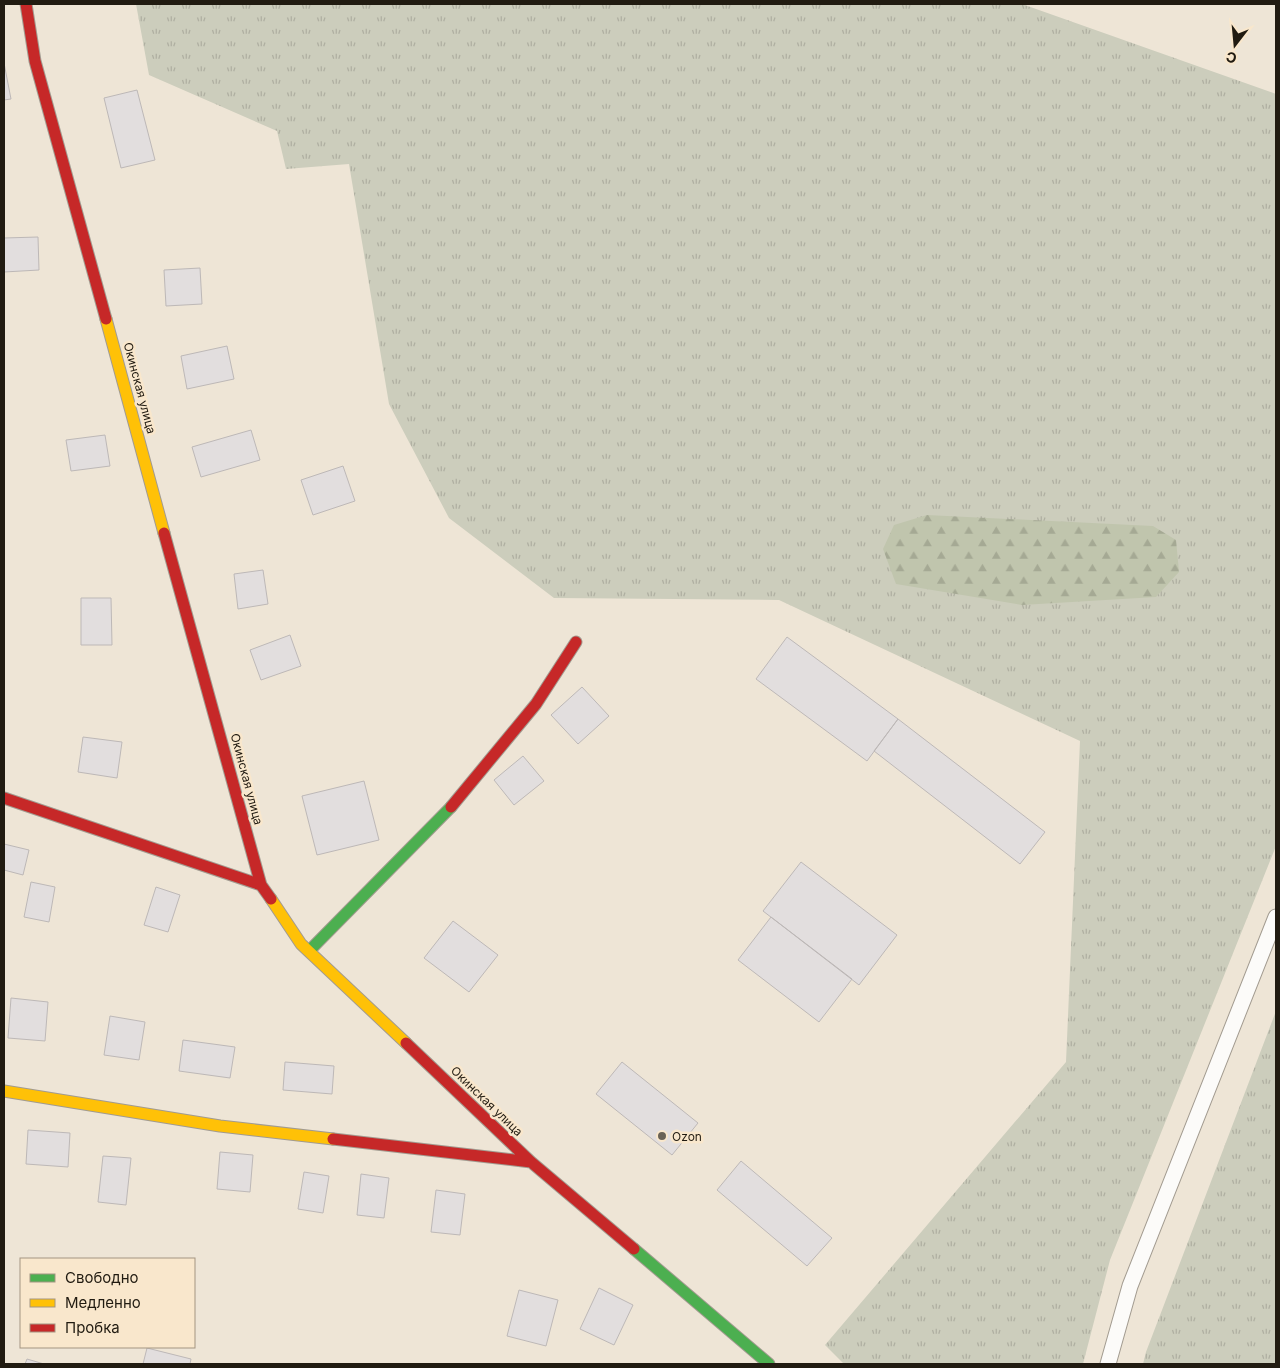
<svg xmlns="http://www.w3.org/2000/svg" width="1280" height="1368" viewBox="0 0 1280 1368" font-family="Inter,sans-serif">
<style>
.grass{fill:url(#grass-tufts)}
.forest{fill:url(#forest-firs)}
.building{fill:#e2dede;stroke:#bdb8b7}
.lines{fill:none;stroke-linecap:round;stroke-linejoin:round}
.lane-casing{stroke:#a29b90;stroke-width:17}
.fast-casing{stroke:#a29b90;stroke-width:13}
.slow-casing{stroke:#a29b90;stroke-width:13}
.jam-casing{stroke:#a29b90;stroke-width:13}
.lane{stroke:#fcfbf9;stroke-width:15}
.fast{stroke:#4caf50;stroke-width:11}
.slow{stroke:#ffc107;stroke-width:11}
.jam{stroke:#c62828;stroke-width:11}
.poi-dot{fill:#696256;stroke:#f9e7cc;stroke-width:2}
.labels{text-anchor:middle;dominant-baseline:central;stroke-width:5;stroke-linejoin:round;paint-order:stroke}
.street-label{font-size:12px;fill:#211b11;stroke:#f9e7cc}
.poi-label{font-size:12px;fill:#211b11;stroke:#f9e7cc;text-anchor:start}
</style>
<defs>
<pattern id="grass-tufts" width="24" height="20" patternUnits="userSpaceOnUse" patternTransform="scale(1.25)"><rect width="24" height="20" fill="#cccdbc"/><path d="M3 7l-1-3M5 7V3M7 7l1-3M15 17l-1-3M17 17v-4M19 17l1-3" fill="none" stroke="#afafa1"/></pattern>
<pattern id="forest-firs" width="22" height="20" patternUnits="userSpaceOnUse" patternTransform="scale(1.25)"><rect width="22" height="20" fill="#c0c5ad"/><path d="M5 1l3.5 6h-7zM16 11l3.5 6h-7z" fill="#a5a994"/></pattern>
</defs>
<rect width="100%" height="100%" fill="#eee5d6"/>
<!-- grass -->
<path class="grass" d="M 136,4 L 1022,4 L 1276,94 L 1276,846 L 1110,1260 L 1083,1364 L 844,1364 L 825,1345 L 1066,1062 L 1080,741 L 779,600 L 554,598 L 449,518 L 389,404 L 349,164 L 286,169 L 277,131 L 149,75 Z
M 1276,1011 L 1276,1364 L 1143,1364 L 1146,1352 Z"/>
<!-- forest -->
<path class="forest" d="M 927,515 L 1153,526 L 1176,540 L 1179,572 L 1156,597 L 1022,605 L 896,584 L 883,549 L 894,525 Z"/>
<!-- building -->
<path class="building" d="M 4,63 L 11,99 L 4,100 Z
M 137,90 L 155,160 L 121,168 L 104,98 Z
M 38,237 L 39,270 L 4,272 L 4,238 Z
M 200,268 L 202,304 L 166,306 L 164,270 Z
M 227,346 L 234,379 L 187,389 L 181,356 Z
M 251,430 L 260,460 L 201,477 L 192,447 Z
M 105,435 L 110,466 L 71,471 L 66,440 Z
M 343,466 L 355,501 L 313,515 L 301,480 Z
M 263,570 L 268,604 L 238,609 L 234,574 Z
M 81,598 L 111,598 L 112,645 L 81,645 Z
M 290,635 L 301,666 L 261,680 L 250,650 Z
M 787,637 L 898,719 L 867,761 L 756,679 Z
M 582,687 L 609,716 L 578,744 L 551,715 Z
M 898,719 L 1045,832 L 1020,864 L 874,751 Z
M 83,737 L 122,742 L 117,778 L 78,772 Z
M 523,756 L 544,781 L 514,805 L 494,780 Z
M 364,781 L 379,840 L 317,855 L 302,796 Z
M 4,844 L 29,850 L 23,875 L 4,870 Z
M 801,862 L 897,935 L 859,985 L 763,911 Z
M 31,882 L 55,887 L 49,922 L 24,917 Z
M 156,887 L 180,895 L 168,932 L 144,925 Z
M 771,917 L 852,979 L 819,1022 L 738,960 Z
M 453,921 L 498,955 L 469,992 L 424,958 Z
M 11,998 L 48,1002 L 45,1041 L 8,1038 Z
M 110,1016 L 145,1022 L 139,1060 L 104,1055 Z
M 183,1040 L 235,1047 L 230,1078 L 179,1071 Z
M 285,1062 L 334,1066 L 332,1094 L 283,1090 Z
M 622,1062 L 698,1123 L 672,1155 L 596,1094 Z
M 28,1130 L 70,1133 L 68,1167 L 26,1164 Z
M 220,1152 L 253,1155 L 250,1192 L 217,1189 Z
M 103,1156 L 131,1158 L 126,1205 L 98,1202 Z
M 741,1161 L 832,1238 L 807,1266 L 717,1190 Z
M 304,1172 L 329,1176 L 323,1213 L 298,1209 Z
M 361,1174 L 389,1178 L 384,1218 L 357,1215 Z
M 436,1190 L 465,1194 L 460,1235 L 431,1232 Z
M 599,1288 L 633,1305 L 614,1345 L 580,1329 Z
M 519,1290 L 558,1300 L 546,1346 L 507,1336 Z
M 147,1348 L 191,1359 L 190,1364 L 143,1364 Z
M 27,1359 L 44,1364 L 25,1364 Z"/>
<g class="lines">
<defs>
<path id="lane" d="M 1108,1364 L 1130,1286 L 1276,917"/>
<path id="fast" d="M 309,951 L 451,807
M 634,1249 L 769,1364"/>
<path id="slow" d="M 106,319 L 164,533
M 271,899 L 301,944 L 406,1043
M 4,1091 L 220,1126 L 333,1139"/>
<path id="jam" d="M 26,4 L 35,61 L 106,319
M 164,533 L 261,885 L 271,899
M 4,798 L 261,885
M 451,807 L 536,704 L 576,642
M 406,1043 L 531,1162 L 634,1249
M 333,1139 L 531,1162"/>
</defs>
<!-- lane casing -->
<use href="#lane" class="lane-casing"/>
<!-- fast casing -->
<use href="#fast" class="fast-casing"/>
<!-- slow casing -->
<use href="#slow" class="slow-casing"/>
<!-- jam casing -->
<use href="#jam" class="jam-casing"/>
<!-- lane -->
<use href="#lane" class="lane"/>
<!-- fast -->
<use href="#fast" class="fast"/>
<!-- slow -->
<use href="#slow" class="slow"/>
<!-- jam -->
<use href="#jam" class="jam"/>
</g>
<!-- markers -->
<circle class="poi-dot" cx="662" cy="1136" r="5"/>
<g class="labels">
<!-- street labels -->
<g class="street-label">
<text transform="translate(140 388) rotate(75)">Окинская улица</text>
<text transform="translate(247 779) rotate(75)">Окинская улица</text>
<text transform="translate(487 1101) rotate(44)">Окинская улица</text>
</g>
<!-- poi labels -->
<g class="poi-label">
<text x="672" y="1136">Ozon</text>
</g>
</g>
<!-- border -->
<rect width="1280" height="1368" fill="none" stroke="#211b11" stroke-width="10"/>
<!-- legend -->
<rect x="20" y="1258" width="175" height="90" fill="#f9e7cc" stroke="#a39581"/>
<rect x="30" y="1274" width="25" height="8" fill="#4caf50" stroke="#a39581"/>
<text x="65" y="1283" font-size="15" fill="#211b11">Свободно</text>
<rect x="30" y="1299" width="25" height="8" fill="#ffc107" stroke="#a39581"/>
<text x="65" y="1308" font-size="15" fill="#211b11">Медленно</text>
<rect x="30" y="1324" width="25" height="8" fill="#c62828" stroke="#a39581"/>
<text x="65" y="1333" font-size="15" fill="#211b11">Пробка</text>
<!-- north arrow -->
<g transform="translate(1235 45) rotate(196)" stroke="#f9e7cc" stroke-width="4" paint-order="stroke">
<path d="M0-4L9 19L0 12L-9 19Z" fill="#211b11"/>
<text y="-8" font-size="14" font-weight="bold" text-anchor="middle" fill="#211b11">С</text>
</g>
</svg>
